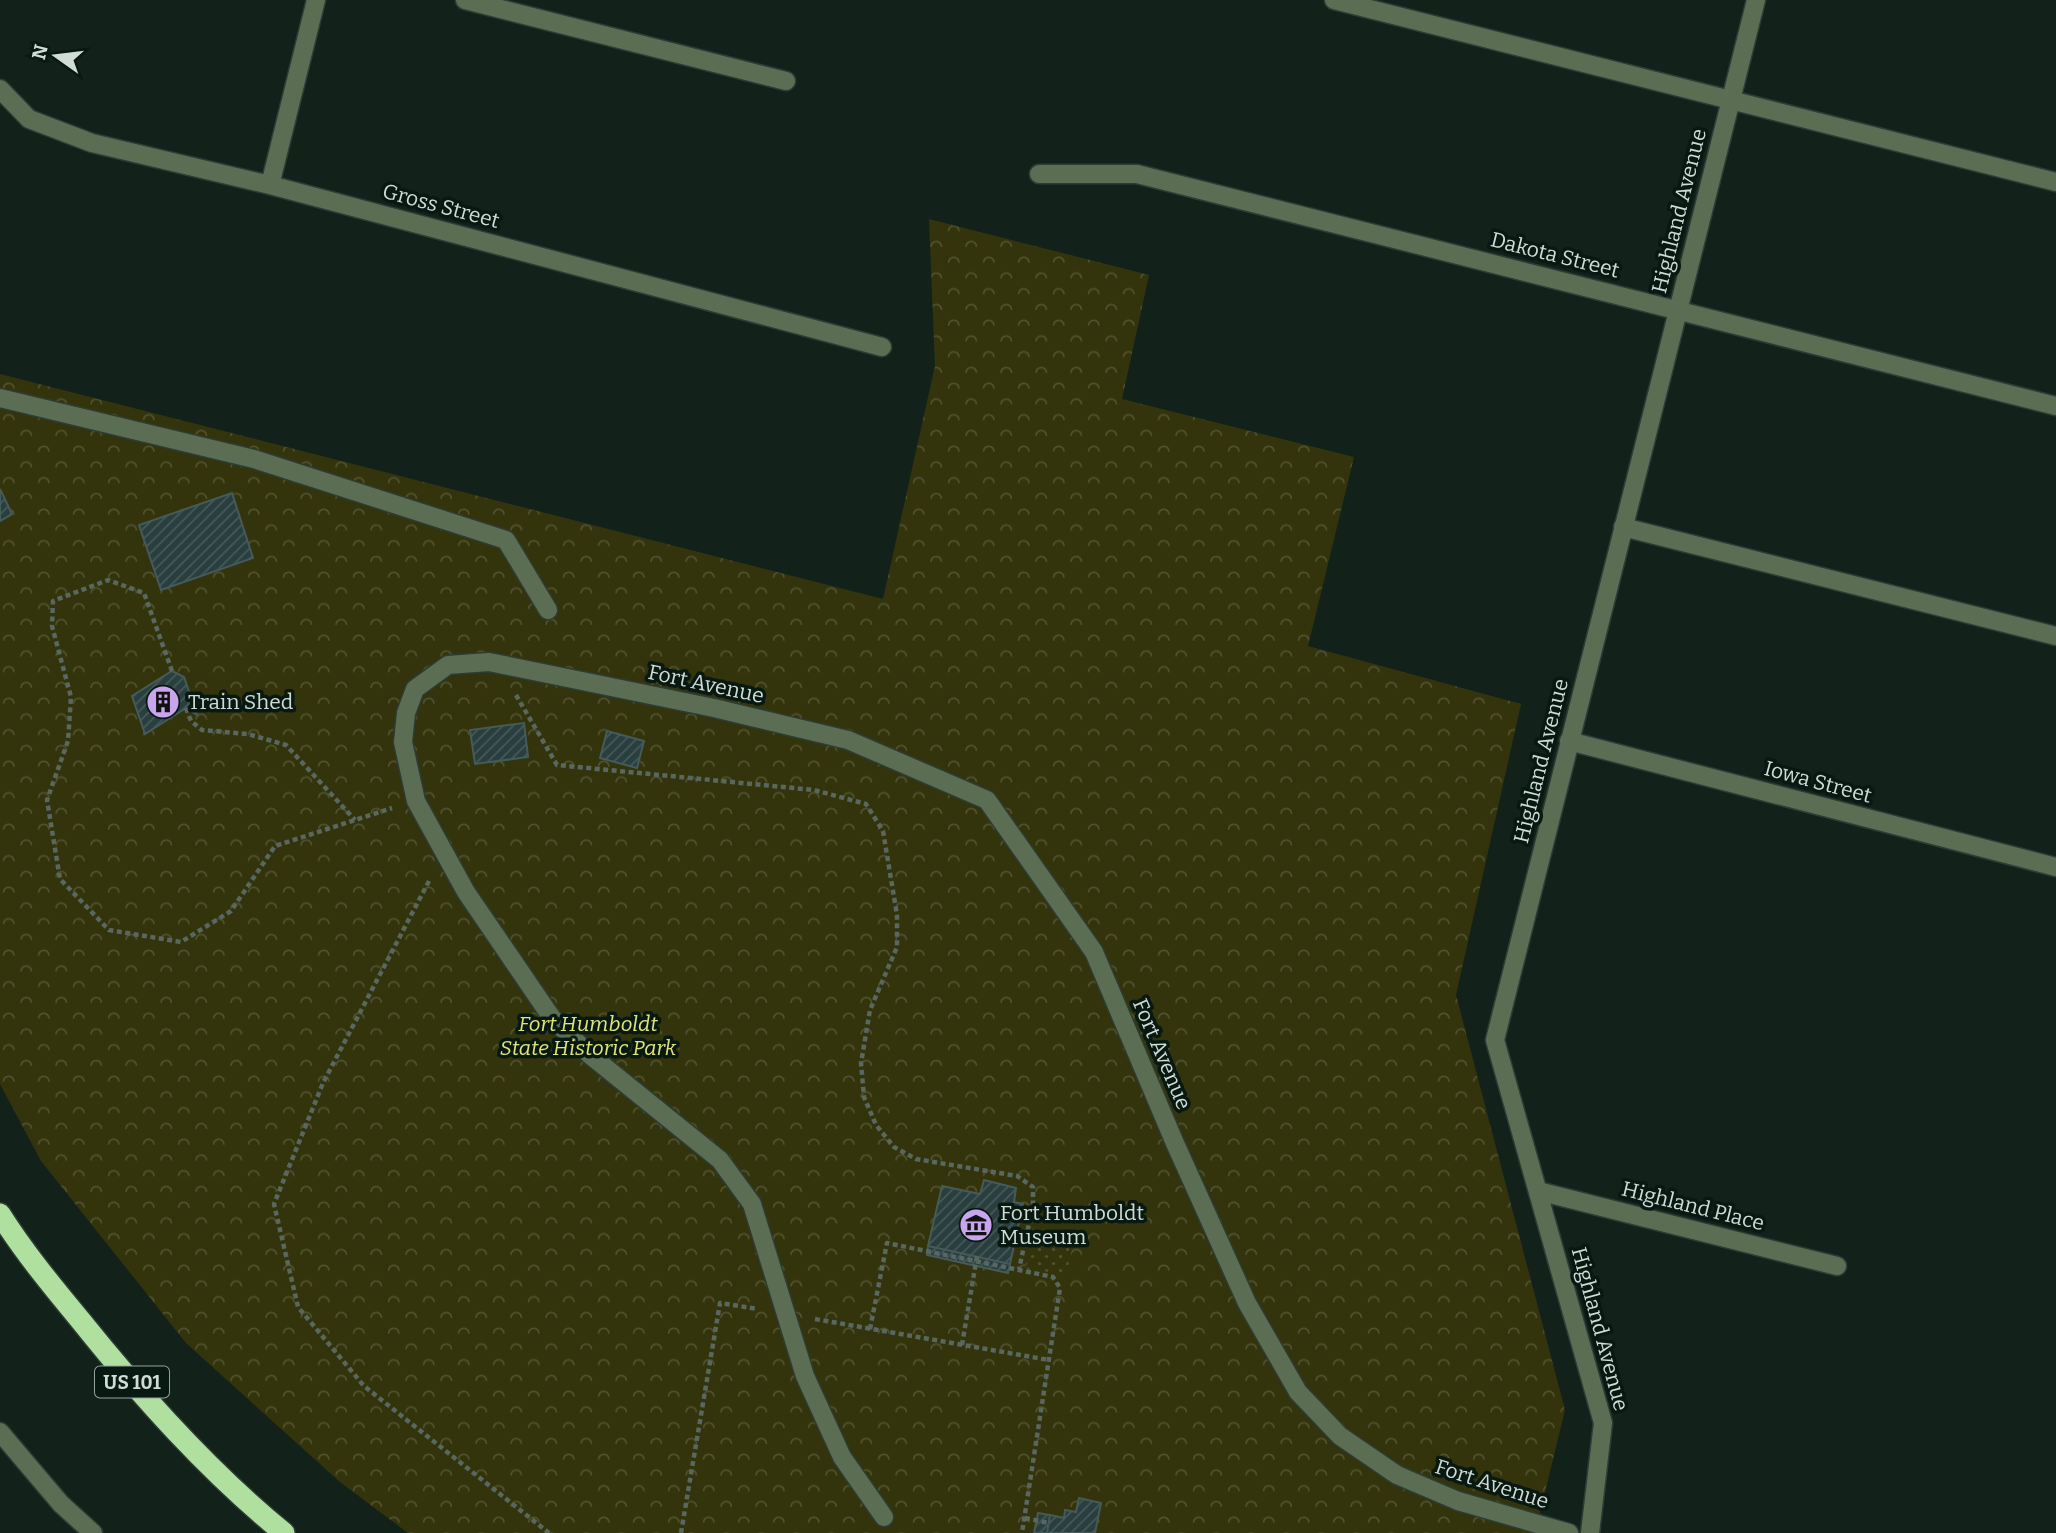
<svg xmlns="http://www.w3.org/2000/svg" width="2056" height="1533" viewBox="0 0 2056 1533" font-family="Bitter,serif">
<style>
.park{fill:url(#park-crowns)}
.garden{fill:url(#garden-dots)}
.building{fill:url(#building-hatch);stroke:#455b5a;stroke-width:2}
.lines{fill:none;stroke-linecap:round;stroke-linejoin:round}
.minor-casing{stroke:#2d3c35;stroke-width:21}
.highway-casing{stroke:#2d3c35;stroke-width:24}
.path{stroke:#596761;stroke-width:4.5;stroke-dasharray:5 3.5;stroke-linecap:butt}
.minor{stroke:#5b6e54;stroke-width:18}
.highway{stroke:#afe09f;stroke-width:21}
.labels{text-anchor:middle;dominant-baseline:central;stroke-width:7;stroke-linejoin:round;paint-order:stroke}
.shield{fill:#081912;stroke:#95a29c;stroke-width:2}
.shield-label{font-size:19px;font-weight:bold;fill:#d1dcd7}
.street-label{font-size:21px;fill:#d1dcd7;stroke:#081912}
.poi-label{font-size:21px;fill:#d1dcd7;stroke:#081912;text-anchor:start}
.park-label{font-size:21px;font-style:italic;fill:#e2e478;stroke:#081912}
</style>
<defs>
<pattern id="park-crowns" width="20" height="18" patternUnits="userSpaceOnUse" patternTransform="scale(1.75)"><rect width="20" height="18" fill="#34340c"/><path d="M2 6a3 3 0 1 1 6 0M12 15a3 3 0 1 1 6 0" fill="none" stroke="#50512f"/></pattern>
<pattern id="garden-dots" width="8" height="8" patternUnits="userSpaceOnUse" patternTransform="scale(1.75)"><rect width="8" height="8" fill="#34340c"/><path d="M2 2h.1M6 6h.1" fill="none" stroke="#50512f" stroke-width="1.8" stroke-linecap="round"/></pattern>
<pattern id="building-hatch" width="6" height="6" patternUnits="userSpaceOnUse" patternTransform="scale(1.75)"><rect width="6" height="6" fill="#293e3e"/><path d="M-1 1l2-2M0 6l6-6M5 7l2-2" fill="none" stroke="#475959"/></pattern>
</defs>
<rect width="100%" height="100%" fill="#12221b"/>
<!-- park -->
<path class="park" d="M 929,219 L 1149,275 L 1122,399 L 1354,457 L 1308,646 L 1521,704 L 1456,995 L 1565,1410 L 1535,1533 L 408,1533 L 340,1482 L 186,1343 L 41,1161 L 0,1084 L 0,374 L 883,599 L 935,366 Z"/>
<!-- garden -->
<path class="garden" d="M 1034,1227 L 1075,1236 L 1066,1276 L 1025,1267 Z"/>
<!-- building -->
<path class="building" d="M 0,489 L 12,514 L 0,521 Z
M 232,493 L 253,558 L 161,590 L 139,525 Z
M 172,671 L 184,677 L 197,715 L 186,708 L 145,734 L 132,696 Z
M 524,723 L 528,757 L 475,764 L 470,730 Z
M 607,731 L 644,741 L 637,768 L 600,758 Z
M 984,1180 L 1016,1188 L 1014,1202 L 1023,1204 L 1010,1264 L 928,1246 L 942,1186 L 980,1194 Z
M 928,1246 L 1010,1264 L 1008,1273 L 927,1255 Z
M 1079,1498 L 1101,1503 L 1095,1533 L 1047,1533 L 1050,1515 L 1064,1518 L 1065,1510 L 1076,1512 Z
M 1038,1513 L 1050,1515 L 1047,1533 L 1034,1533 Z"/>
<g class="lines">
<defs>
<path id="minor" d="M 465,0 L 786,81
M 1334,0 L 2056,182
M 0,89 L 29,119 L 92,143 L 270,185 L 882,347
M 1039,174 L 1137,174 L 2056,406
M 270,185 L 316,0
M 0,398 L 254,459 L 506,540 L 548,610
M 1623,527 L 2056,636
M 1569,741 L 2056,867
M 1538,1191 L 1837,1266
M 0,1432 L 61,1504 L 93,1533
M 884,1517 L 842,1457 L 805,1376 L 752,1204 L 720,1160 L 590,1055 L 552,1018 L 466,892 L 416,801 L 403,742 L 406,713 L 415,689 L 448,665 L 489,662 L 714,708 L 848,740 L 987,800 L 1094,952 L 1174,1141 L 1247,1303 L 1298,1392 L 1340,1436 L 1397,1475 L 1458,1501 L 1569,1533
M 1590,1533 L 1603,1423 L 1495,1040 L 1756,0"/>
<path id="highway" d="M 0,1214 C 24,1252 52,1286 81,1321 C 142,1397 208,1471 284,1533"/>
</defs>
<!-- minor casing -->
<use href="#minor" class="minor-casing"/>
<!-- highway casing -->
<use href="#highway" class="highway-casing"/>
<!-- path -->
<path class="path" d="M 172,671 L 144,593 L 108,580 L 53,601 L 52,626 L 71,697 L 68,741 L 47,800 L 60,879 L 109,930 L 181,942 L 231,911 L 275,846 L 392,808
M 516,695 L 557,765 L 814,790 L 866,804 L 883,831 L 897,915 L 897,947 L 870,1010 L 861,1063 L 864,1097 L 876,1125 L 894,1147 L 916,1159 L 1017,1176 L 1033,1187 L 1033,1206 L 1019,1269
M 186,708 L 191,721 L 202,730 L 248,734 L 286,745 L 355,820
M 429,881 L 323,1083 L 274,1204 L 298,1307 L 364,1386 L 549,1533
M 815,1319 L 1049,1360
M 870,1329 L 887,1243 L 1053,1277 L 1060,1288 L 1022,1533
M 962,1345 L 977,1256
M 1025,1518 L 1049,1523
M 681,1533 L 720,1303 L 758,1309"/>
<!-- minor -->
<use href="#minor" class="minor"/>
<!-- highway -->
<use href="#highway" class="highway"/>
</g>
<!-- icons -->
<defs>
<symbol id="building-disc" viewBox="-11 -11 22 22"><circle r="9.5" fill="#c9a5ee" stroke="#081912"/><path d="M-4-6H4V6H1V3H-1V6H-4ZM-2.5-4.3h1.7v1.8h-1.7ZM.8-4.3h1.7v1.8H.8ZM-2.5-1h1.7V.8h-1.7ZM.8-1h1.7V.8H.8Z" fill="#111"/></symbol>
<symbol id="museum-disc" viewBox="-11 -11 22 22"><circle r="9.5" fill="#c9a5ee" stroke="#081912"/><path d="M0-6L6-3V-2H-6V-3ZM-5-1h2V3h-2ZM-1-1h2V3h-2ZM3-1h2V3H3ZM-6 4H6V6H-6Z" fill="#111"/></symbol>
</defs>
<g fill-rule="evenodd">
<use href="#building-disc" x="144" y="683" width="38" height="38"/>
<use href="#museum-disc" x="957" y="1206" width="38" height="38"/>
</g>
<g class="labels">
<!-- shield labels -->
<rect class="shield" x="95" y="1366.5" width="74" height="31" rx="5"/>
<g class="shield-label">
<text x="132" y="1382">US 101</text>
</g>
<!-- street labels -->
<g class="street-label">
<text transform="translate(441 206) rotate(15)">Gross Street</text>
<text transform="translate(1679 211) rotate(-76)">Highland Avenue</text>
<text transform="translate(1555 255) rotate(14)">Dakota Street</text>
<text transform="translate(706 684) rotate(12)">Fort Avenue</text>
<text transform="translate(1541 761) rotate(-76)">Highland Avenue</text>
<text transform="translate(1818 782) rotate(15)">Iowa Street</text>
<text transform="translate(1162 1054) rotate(67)">Fort Avenue</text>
<text transform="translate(1693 1206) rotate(14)">Highland Place</text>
<text transform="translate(1600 1329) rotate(75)">Highland Avenue</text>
<text transform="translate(1492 1484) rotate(18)">Fort Avenue</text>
</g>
<!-- poi labels -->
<g class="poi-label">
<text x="188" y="702">Train Shed</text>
<text x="1000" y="1213">Fort Humboldt<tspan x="1000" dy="24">Museum</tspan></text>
</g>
<!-- park labels -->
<g class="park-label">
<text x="588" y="1024">Fort Humboldt<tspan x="588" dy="24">State Historic Park</tspan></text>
</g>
</g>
<!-- north arrow -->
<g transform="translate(56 56) rotate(284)" stroke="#081912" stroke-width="5" paint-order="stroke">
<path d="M0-5L12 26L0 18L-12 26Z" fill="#d1dcd7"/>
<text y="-10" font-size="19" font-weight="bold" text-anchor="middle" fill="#d1dcd7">N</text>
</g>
</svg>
